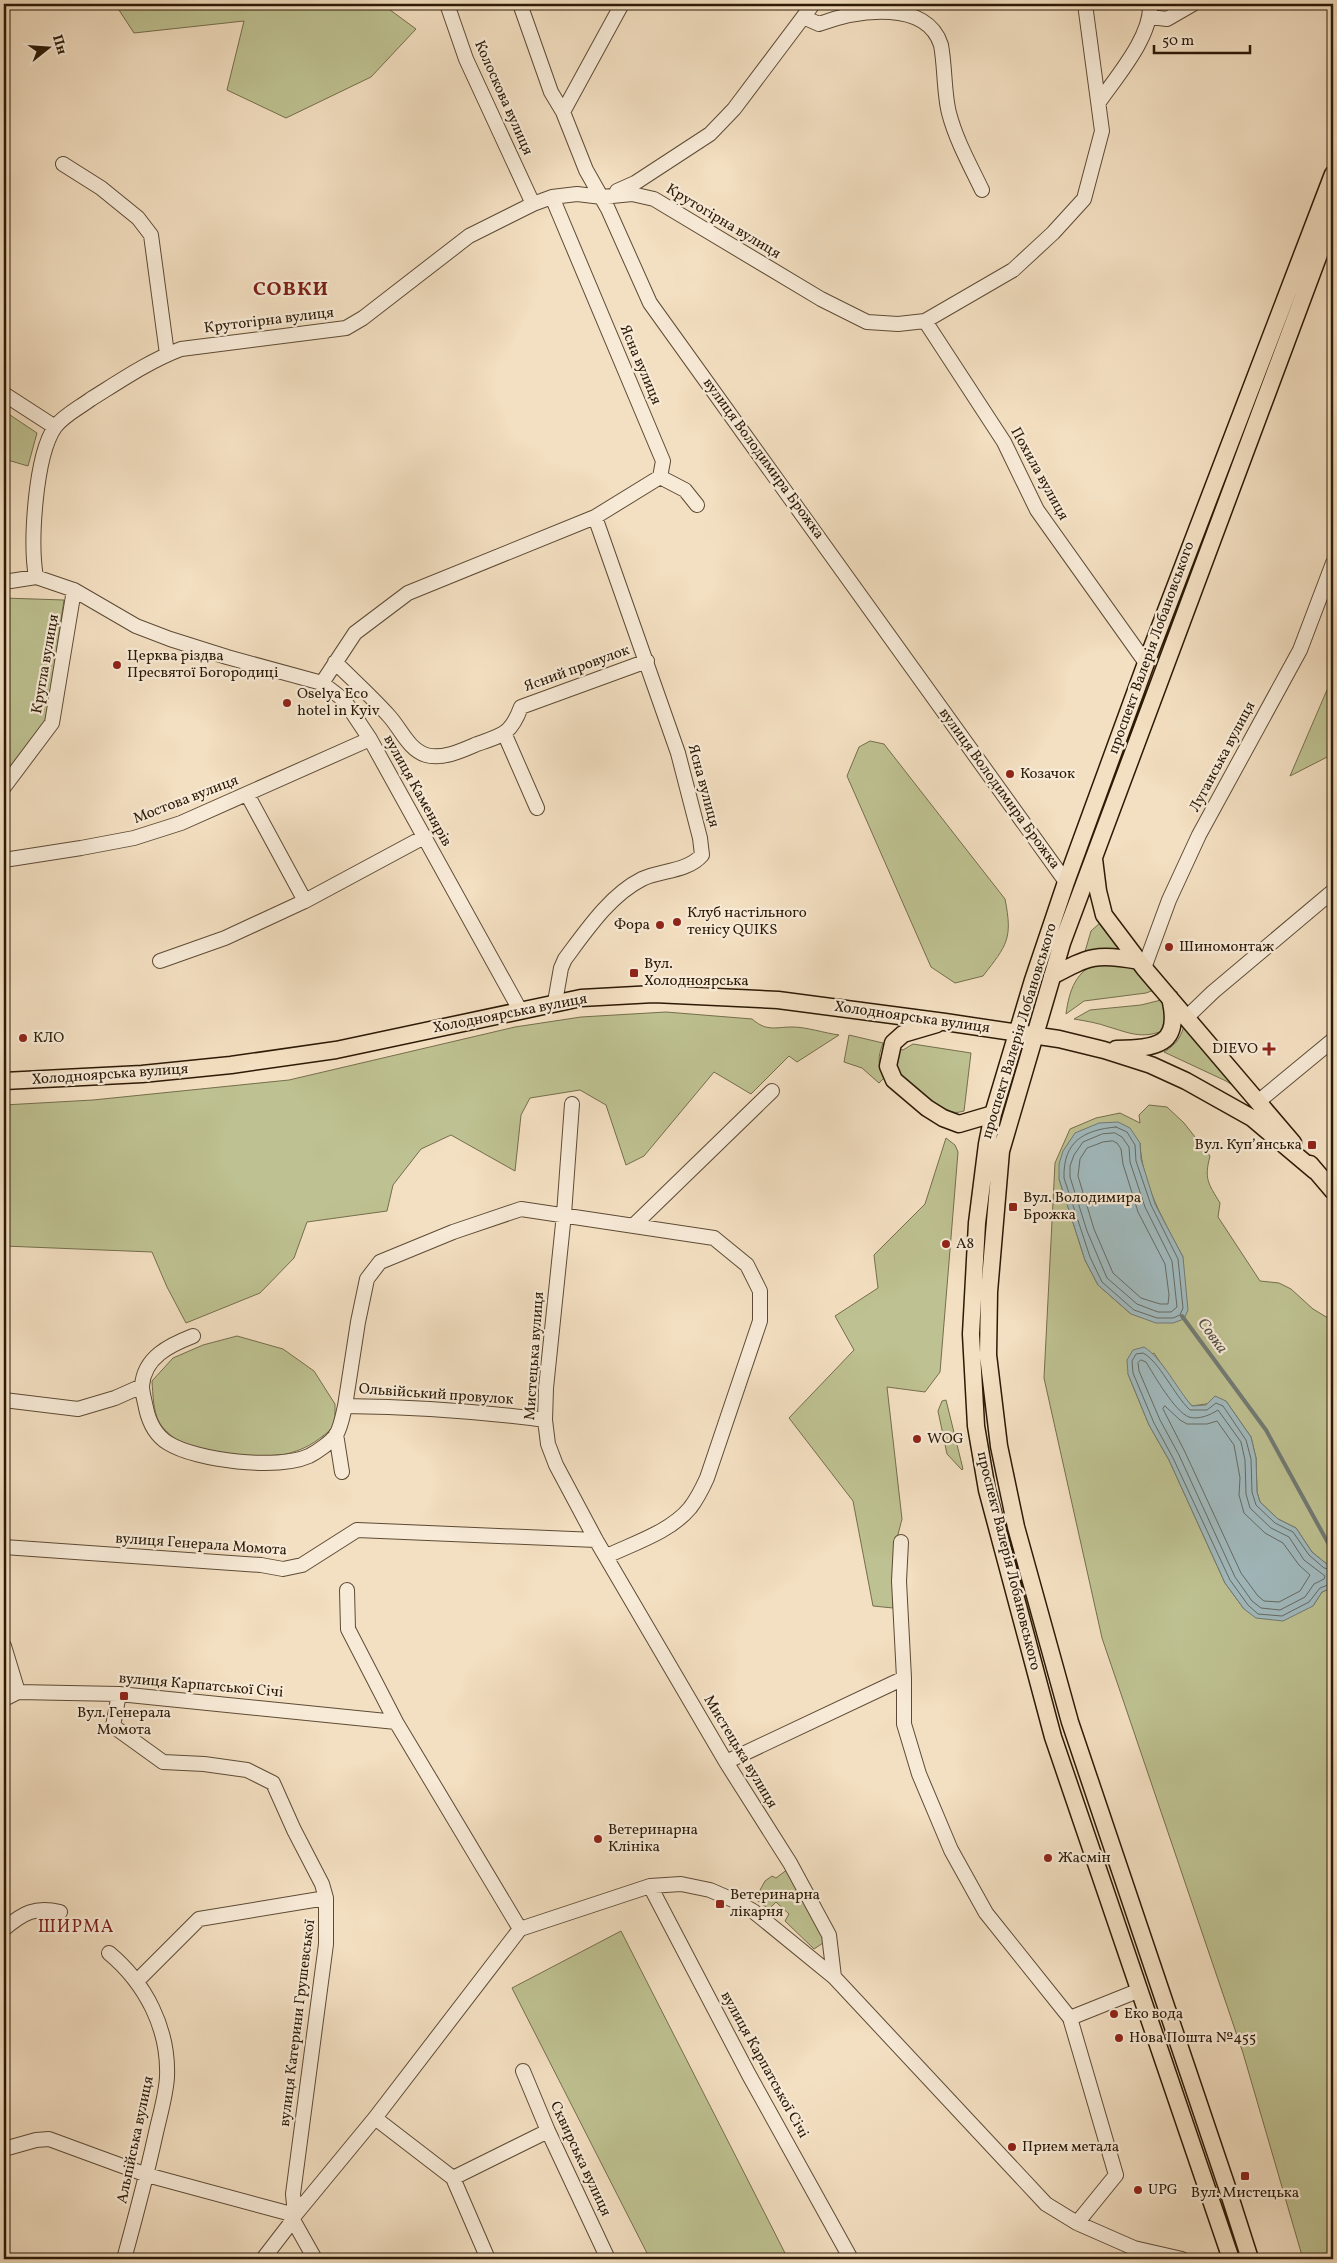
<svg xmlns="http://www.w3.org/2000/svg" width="1337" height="2263" viewBox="0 0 1337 2263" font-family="Vollkorn,serif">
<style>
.green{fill:#bec191;stroke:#756e4c;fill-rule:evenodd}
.water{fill:#a1babe;stroke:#727a74}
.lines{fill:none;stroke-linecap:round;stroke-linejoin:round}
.shore{stroke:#666a62;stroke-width:1}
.stream{stroke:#727a74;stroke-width:4}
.minor-casing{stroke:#5e4b35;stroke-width:16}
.major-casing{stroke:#2c1a06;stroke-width:19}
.minor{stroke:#f7ead7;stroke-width:14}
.major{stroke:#f3dfc1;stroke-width:16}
.poi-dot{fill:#8f2418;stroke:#f7ead7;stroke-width:2}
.labels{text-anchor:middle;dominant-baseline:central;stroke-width:4.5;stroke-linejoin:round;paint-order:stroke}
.street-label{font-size:15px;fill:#2c1a06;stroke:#f7ead7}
.poi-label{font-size:15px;fill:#2c1a06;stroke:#f7ead7;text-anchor:start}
.water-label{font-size:16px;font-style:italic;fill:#555246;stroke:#f7ead7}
.quarter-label{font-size:18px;letter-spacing:1px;fill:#7a1f14;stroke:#f7ead7}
.district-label{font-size:20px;font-weight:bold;letter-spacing:1px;fill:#7a1f14;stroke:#f7ead7}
</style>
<rect width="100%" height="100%" fill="#f3dfc1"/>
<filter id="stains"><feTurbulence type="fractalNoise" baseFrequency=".004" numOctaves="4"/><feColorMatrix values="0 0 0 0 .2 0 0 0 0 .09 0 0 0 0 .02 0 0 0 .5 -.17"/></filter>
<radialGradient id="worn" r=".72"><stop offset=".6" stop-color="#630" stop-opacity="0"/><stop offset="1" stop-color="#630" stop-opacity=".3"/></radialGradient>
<!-- green -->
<path class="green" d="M 115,4 L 382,4 L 416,29 L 371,77 L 286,118 L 227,90 L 244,21 L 134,33 Z
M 4,411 L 37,433 L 28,466 L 4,459 Z
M 4,598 L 64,600 L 46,722 L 4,780 Z
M 1333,676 L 1333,754 L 1290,776 Z
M 870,741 L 884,744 L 1005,899 C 1013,939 1007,945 983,976 L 955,983 L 931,967 L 847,776 L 859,747 Z
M 1100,923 L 1128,956 L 1084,955 L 1091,931 Z
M 1100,963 C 1133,964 1133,963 1154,990 L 1146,993 L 1084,1001 L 1066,1014 C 1069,991 1076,969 1100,963 Z
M 1161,1000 L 1165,1004 L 1169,1017 L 1162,1031 C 1142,1039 1129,1033 1109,1027 C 1098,1023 1086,1021 1074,1019 L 1090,1010 L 1141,1005 Z
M 666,1012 L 752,1019 C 767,1032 775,1027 792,1027 C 807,1027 824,1033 839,1035 L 797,1062 L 789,1056 L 751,1094 L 714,1072 L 644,1156 L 626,1165 L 606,1105 L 580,1090 L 530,1098 L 521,1115 L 515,1171 L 451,1135 L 421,1149 L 393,1185 L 387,1211 L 307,1222 L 294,1258 L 260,1293 L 186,1323 L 167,1287 L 152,1252 L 4,1246 L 4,1105 L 93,1100 L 289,1080 L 515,1027 L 581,1017 Z
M 1185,1021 L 1256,1100 L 1226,1081 L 1164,1052 C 1177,1044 1182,1036 1185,1021 Z
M 849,1035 L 883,1043 C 878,1057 877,1064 885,1077 L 879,1083 L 862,1068 L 844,1062 Z
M 913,1044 L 971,1053 L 964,1111 C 960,1112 957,1113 953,1112 C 943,1110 903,1082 898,1073 C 896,1069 895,1062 893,1058 L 899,1049 L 903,1050 Z
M 1149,1105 L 1167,1107 L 1184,1123 L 1210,1156 C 1204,1179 1208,1183 1220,1203 L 1218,1217 L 1260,1281 L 1279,1283 L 1291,1289 L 1313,1309 L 1333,1321 L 1333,1558 L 1328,1565 L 1312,1552 L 1296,1528 L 1278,1519 L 1260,1502 L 1257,1492 L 1256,1458 L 1251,1437 L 1226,1401 L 1192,1406 L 1180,1393 L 1154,1353 L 1128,1374 L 1149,1425 L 1169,1460 L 1225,1583 L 1244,1609 L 1313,1606 L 1322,1592 L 1333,1587 L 1333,2259 L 1303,2259 L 1243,2053 L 1102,1638 L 1044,1378 L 1055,1163 L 1070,1129 L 1096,1118 L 1120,1113 L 1140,1123 L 1139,1115 ZM 1140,1143 C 1142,1185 1164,1221 1183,1257 L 1131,1314 L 1098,1285 L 1085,1260 L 1059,1179 Z
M 946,1138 L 955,1145 L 958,1152 L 940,1372 L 925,1392 L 887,1387 L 902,1519 L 895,1546 L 893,1608 L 873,1606 L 853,1501 L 789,1418 L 854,1350 L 835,1316 L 878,1288 L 874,1255 L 925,1204 Z
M 237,1336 L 283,1349 L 314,1371 L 335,1404 L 335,1426 C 321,1438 309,1448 290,1453 C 269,1459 204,1455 185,1445 C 176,1440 164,1431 159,1422 C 153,1410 153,1395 152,1381 L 173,1358 L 203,1345 Z
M 946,1400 L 963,1469 L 962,1470 L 947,1454 L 938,1411 L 942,1401 Z
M 788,1869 L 825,1936 L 823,1943 L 814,1949 L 785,1921 L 789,1914 L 776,1902 L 769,1909 L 755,1899 L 765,1881 L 772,1876 L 776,1878 Z
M 621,1931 L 788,2259 L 650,2259 L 512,1988 Z"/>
<!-- water -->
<path class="water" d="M 1118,1122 L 1130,1128 L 1140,1143 L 1141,1159 L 1155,1204 L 1183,1257 L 1188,1310 L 1184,1319 L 1173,1323 L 1156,1323 L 1131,1314 L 1098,1285 L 1085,1260 L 1059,1179 L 1059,1164 L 1063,1151 L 1075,1133 L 1099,1123 Z
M 1144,1347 C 1162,1358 1177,1389 1192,1406 L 1206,1405 L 1215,1396 L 1226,1401 L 1251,1437 L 1256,1458 L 1257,1492 L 1260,1502 L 1278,1519 L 1296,1528 L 1312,1552 L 1328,1565 L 1333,1558 L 1333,1587 L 1322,1592 L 1313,1606 L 1283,1621 L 1256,1618 L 1244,1609 L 1225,1583 L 1169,1460 L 1149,1425 L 1128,1374 L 1127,1360 L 1133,1350 Z"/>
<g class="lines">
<!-- shore -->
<path class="shore" d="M 1116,1127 L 1127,1132 L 1135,1145 L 1136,1161 L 1151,1205 L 1178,1259 L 1183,1308 L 1180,1315 L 1173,1318 L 1157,1318 L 1134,1310 L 1102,1282 L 1090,1257 L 1064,1178 C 1063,1142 1083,1130 1116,1127 Z
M 1115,1133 L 1122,1137 L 1129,1147 L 1130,1162 L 1145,1207 L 1172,1261 L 1177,1307 L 1171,1312 L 1158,1312 L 1137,1304 L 1107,1278 L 1087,1231 L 1070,1177 L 1070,1166 L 1074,1155 L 1083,1142 L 1102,1134 Z
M 1113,1141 L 1117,1143 L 1121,1149 L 1123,1164 L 1138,1212 L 1165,1264 L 1169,1295 L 1168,1304 L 1160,1304 L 1141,1298 L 1113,1273 L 1094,1229 L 1078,1176 L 1080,1159 L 1087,1148 L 1103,1142 Z
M 1141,1360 L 1146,1362 C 1154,1375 1175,1412 1189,1417 C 1199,1420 1210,1415 1218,1410 L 1241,1442 L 1245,1460 L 1246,1494 L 1250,1508 L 1271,1528 L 1289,1537 L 1304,1560 L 1325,1576 L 1324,1579 L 1314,1584 L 1305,1597 L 1280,1610 L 1261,1608 L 1252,1601 L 1235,1577 L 1179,1455 L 1160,1420 L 1139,1371 L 1138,1363 Z
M 1165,1406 L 1180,1420 L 1187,1424 L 1207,1424 L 1217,1421 L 1234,1445 L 1240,1478 L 1239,1495 L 1244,1513 L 1265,1533 L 1283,1543 L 1299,1565 L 1310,1575 L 1300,1591 L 1279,1602 L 1264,1601 L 1258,1596 L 1241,1573 L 1185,1452 L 1163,1409 Z
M 1333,1567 L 1329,1569 L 1324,1568 L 1309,1555 L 1293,1532 L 1275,1523 L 1256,1505 L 1252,1492 L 1251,1459 L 1246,1440 L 1223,1406 L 1216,1403 L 1207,1410 L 1190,1410 C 1174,1395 1159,1361 1143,1353 L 1136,1354 L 1132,1361 L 1133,1373 L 1154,1423 L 1173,1458 L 1230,1580 L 1248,1605 L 1258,1614 L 1282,1616 L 1309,1602 L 1320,1588 L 1333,1583"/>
<!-- stream -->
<path class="stream" d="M 1182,1316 L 1266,1430 L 1333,1552"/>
<defs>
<path id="minor" d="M 447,4 L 466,59 L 533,204
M 520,4 L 551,92 L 563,112 L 586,170 L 608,209 L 650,303 L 1066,882
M 803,17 L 819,24 C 859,9 927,0 941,45 C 945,66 944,94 949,113 C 956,140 970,165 982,190
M 1150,17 L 1167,19 L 1193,4
M 1099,102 C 1117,76 1152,36 1150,4
M 563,112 L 622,4
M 63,164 L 101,188 L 138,218 L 151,235 L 167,354
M 617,191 L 635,183 L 710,134 L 734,109 L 813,4
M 925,321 L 1004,442 L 1037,510 L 1146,663
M 4,394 L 55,427
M 660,477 L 685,490 L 697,505
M 36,577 C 30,543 35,456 55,427 C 64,415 79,408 91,399 C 120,381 149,361 181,349 L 346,328 L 363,318 L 469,236 L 533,204 L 552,197 L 577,194 L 602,197 L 632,194 L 654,199 L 821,299 L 867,322 L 898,324 L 925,321 L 1013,270 L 1053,233 L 1084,199 L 1102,131 L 1085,4
M 4,582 L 36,577 L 74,590 L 136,626 L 170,639 L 227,657 L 322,683 L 344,700 L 370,739 L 520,1010
M 335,662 C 353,680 372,697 389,716 C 401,729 408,749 426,755 C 442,760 463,750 477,744 C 503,735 511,734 521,707 L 647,661
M 322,683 L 355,633 L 408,593 L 595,517 L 660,477 L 663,461 L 552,197
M 505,735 L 537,808
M 4,787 L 52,723 L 74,590
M 247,794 L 305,901
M 4,860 L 81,848 L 134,838 L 181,823 L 370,739
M 160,961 L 225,938 L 305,901 L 424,837
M 1144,968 L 1169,900 L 1199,835 L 1300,650 L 1333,563
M 555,1002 L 561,968 L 565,959 C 586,931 610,895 642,879 C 661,870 687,872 702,855 L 700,838 L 678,753 L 595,517
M 1187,1017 L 1213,992 L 1333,891
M 1259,1101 L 1333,1040
M 572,1104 L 564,1214 L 546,1388 L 545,1420 L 548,1444 L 556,1465 L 596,1540 L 726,1762 L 790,1863 L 829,1935 L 834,1977
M 634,1225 L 772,1091
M 193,1336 C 170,1345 144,1357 142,1386 C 142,1393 145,1402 146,1408 C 149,1422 155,1435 168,1443 C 197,1461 277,1470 309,1456 C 317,1452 331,1442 336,1435 C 341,1427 343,1414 345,1406 C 413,1407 478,1411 545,1420
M 4,1400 L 78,1409 L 115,1398 L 142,1386
M 345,1406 L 358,1322 L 367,1279 L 380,1262 L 453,1232 L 521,1209 L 714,1238 L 747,1265 L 760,1291 L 760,1321 L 707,1478 C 702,1489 697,1499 690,1508 C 670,1532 634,1543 607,1556
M 336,1434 L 342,1472
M 901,1542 L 899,1581 L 904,1678 L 904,1724 L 919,1774 L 951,1850 L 986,1913 L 1070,2018 L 1116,2175 L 1077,2223
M 4,1547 L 261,1565 L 283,1569 L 302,1565 L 357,1530 L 596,1540
M 347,1590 L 348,1629 L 396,1722 L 520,1929
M 4,1646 L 18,1692
M 4,1699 L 18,1692 L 119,1694 L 396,1722
M 726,1762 L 904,1678
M 650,1886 L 749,2075 L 851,2259
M 4,1929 C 23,1913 35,1906 60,1912
M 520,1929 L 650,1886 L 681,1884 L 710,1890 L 733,1900 L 753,1911 L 834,1977 L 1046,2204 L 1077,2223 L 1134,2248 L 1182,2259
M 109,1953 C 145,1983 169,2028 167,2077 C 166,2096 159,2118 155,2137 C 146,2178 135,2219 124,2259
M 137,1981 L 199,1919 L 326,1898
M 1070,2018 L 1140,1990
M 523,2071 L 548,2131 L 608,2259
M 375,2118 L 453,2178 L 488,2259
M 4,2149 L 36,2140 L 49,2139 L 147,2175 L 295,2215 L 293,2194 L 326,1944 L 326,1898 L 322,1884 L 294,1830 L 273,1783 L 247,1770 L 204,1764 L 163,1762 L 113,1726 L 119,1694
M 453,2178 L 548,2131
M 293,2220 L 315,2259
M 263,2259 L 293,2220 L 295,2215 L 375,2118 L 520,1929"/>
<path id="major" d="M 1094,859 L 1098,891 L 1104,915 L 1144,968 L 1293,1143
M 1052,976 C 1090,956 1096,953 1139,961
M 937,1024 L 903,1034 L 893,1043 L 888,1066 L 894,1080 L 927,1108 L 943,1118 L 959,1124 L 993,1114
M 1116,1049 C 1156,1048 1182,1046 1170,998
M 4,1081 L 142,1074 L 231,1065 L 336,1050 L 581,998 L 654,994 L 778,1000 L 945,1022 L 1059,1039 L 1104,1050 L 1151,1065 L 1186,1081 L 1252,1118 L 1315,1171
M 1310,1164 L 1333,1191
M 1231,2259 L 1053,1737 L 987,1490 L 976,1426 L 971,1334 L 977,1223 L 987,1144 L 993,1114 L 1033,980 L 1066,882 L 1146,663 L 1333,174
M 1250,2259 L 1226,2184 L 1070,1722 L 1016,1527 L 999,1446 L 988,1355 L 989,1292 L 1001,1151 L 1062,943 L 1333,217"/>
</defs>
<!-- minor casing -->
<use href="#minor" class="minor-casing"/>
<!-- major casing -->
<use href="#major" class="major-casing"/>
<!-- minor -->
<use href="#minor" class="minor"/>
<!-- major -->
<use href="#major" class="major"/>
</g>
<!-- markers -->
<g class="poi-dot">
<circle cx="117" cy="665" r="5"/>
<circle cx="287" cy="703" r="5"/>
<circle cx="1010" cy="774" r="5"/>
<circle cx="677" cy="922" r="5"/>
<circle cx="660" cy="925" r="5"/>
<circle cx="1169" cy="947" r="5"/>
<rect x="629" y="968" width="10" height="10" rx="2.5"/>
<circle cx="23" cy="1038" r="5"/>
<path d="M1266.5 1041.5h5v5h5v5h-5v5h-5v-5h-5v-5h5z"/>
<rect x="1307" y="1140" width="10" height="10" rx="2.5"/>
<rect x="1008" y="1202" width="10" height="10" rx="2.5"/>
<circle cx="946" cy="1244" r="5"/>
<circle cx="917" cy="1439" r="5"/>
<rect x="119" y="1691" width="10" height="10" rx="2.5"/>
<circle cx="598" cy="1839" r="5"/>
<circle cx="1048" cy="1858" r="5"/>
<rect x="715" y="1899" width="10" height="10" rx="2.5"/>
<circle cx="1114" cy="2014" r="5"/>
<circle cx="1119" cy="2038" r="5"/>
<circle cx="1012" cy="2147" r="5"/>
<rect x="1240" y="2171" width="10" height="10" rx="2.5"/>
<circle cx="1138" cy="2190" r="5"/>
</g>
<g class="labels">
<!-- street labels -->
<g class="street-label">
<text transform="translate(503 98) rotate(66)">Колоскова вулиця</text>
<text transform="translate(723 222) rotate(31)">Крутогірна вулиця</text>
<text transform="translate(269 321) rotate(-7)">Крутогірна вулиця</text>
<text transform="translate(640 365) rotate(67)">Ясна вулиця</text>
<text transform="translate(763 459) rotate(54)">вулиця Володимира Брожка</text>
<text transform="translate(1039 474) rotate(61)">Похила вулиця</text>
<text transform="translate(1152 648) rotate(-70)">проспект Валерія Лобановського</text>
<text transform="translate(46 664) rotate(-80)">Кругла вулиця</text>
<text transform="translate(577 669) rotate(-20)">Ясний провулок</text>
<text transform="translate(1223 757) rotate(-62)">Луганська вулиця</text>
<text transform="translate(703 786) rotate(75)">Ясна вулиця</text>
<text transform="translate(999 789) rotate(54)">вулиця Володимира Брожка</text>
<text transform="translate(417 791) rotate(61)">вулиця Каменярів</text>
<text transform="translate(186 800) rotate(-21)">Мостова вулиця</text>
<text transform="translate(510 1014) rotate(-11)">Холодноярська вулиця</text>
<text transform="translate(912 1018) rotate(8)">Холодноярська вулиця</text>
<text transform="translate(1020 1031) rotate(-73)">проспект Валерія Лобановського</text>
<text transform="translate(110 1075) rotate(-4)">Холодноярська вулиця</text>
<text transform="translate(535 1356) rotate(-86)">Мистецька вулиця</text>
<text transform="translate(436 1395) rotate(4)">Ольвійський провулок</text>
<text transform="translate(201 1545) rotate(4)">вулиця Генерала Момота</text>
<text transform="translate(1008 1561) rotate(76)">проспект Валерія Лобановського</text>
<text transform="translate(201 1686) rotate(5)">вулиця Карпатської Січі</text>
<text transform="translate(740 1752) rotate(59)">Мистецька вулиця</text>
<text transform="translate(298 2023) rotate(-83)">вулиця Катерини Грушевської</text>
<text transform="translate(764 2065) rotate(61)">вулиця Карпатської Січі</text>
<text transform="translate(136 2140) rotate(-78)">Альпійська вулиця</text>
<text transform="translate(580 2159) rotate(65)">Сквирська вулиця</text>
</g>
<!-- poi labels -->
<g class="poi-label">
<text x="127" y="656">Церква різдва<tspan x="127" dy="17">Пресвятої Богородиці</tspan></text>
<text x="297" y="694">Oselya Eco<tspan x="297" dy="17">hotel in Kyiv</tspan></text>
<text x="1020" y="774">Козачок</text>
<text x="687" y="913">Клуб настільного<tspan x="687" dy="17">тенісу QUIKS</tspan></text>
<text x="650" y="925" text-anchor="end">Фора</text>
<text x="1179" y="947">Шиномонтаж</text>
<text x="644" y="964">Вул.<tspan x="644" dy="17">Холодноярська</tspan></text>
<text x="33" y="1038">КЛО</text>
<text x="1258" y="1049" text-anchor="end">DIEVO</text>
<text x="1302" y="1145" text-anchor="end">Вул. Куп’янська</text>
<text x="1023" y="1198">Вул. Володимира<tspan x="1023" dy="17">Брожка</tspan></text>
<text x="956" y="1244">А8</text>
<text x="927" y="1439">WOG</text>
<text x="124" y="1713" text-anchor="middle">Вул. Генерала<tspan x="124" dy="17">Момота</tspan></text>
<text x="608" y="1830">Ветеринарна<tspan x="608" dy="17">Клініка</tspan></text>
<text x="1058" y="1858">Жасмін</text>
<text x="730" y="1895">Ветеринарна<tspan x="730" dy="17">лікарня</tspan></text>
<text x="1124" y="2014">Еко вода</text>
<text x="1129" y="2038">Нова Пошта №455</text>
<text x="1022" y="2147">Прием метала</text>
<text x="1148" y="2190">UPG</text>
<text x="1245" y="2193" text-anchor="middle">Вул. Мистецька</text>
</g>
<!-- water labels -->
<g class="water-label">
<text transform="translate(1212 1336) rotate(54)">Совка</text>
</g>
<!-- quarter labels -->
<g class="quarter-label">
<text x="76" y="1927">ШИРМА</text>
</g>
<!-- district labels -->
<g class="district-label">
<text x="291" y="290">СОВКИ</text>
</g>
</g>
<!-- margin -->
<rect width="1337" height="2263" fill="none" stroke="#f3dfc1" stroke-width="20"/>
<rect x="5" y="5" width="1327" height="2253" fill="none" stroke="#2c1a06" stroke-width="2.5"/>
<rect x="10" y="10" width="1317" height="2243" fill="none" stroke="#2c1a06"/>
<!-- north arrow -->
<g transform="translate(48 48) rotate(73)" stroke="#f7ead7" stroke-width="4" paint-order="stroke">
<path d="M0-4L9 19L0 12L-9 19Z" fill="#2c1a06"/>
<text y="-8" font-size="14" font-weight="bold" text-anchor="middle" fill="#2c1a06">Пн</text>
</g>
<!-- scale -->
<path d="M1154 45v8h96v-8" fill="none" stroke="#2c1a06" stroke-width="2.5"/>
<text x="1162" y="45" font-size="15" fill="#2c1a06" stroke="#f7ead7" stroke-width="4" paint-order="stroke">50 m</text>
<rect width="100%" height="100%" filter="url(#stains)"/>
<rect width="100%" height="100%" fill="url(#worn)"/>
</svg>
